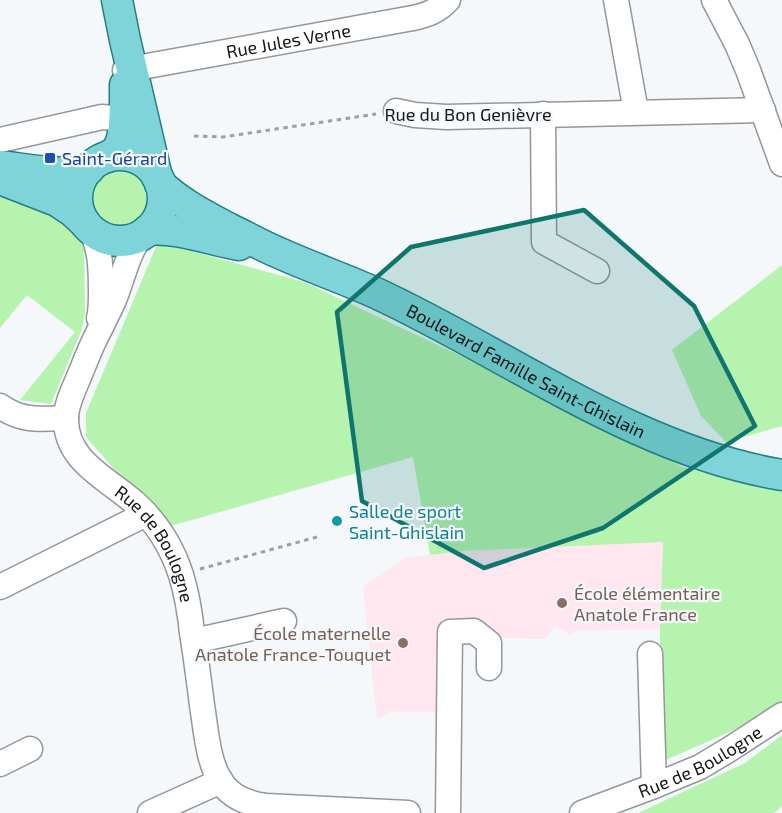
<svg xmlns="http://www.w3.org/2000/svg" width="782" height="813" viewBox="0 0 782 813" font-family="'Exo 2',sans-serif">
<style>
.education{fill:#ffe6ef}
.green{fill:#b6f3ae}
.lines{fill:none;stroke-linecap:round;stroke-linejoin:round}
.minor-casing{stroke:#94979a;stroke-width:27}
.major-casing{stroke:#237f85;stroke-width:33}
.path{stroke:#9ea0a2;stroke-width:3;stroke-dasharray:4.5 4.5;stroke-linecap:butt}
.minor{stroke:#fff;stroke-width:24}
.major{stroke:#7fd4d9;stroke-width:30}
.marked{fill:#0f766e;fill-opacity:0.2;stroke:#0f766e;stroke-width:4.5;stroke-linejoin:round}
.transit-dot{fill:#1a4fb4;stroke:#f5f8fb;stroke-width:2}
.culture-dot{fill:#0f9aa8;stroke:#f5f8fb;stroke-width:2}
.education-dot{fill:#8d6e63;stroke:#f5f8fb;stroke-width:2}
.labels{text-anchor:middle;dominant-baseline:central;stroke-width:4.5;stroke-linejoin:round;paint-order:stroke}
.street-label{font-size:18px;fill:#151617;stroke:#f5f8fb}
.transit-label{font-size:18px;fill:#164399;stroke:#f5f8fb;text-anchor:start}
.culture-label{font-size:18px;fill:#0d838f;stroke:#f5f8fb;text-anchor:start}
.education-label{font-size:18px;fill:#785e54;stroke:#f5f8fb;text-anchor:start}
</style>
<rect width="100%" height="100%" fill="#f5f8fb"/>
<!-- education -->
<path class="education" d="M 663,542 L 660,629 L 576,631 L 575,630 L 571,635 L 554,626 L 546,639 L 526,639 L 525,638 L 497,638 L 448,627 L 435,628 L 438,658 L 439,712 L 390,712 L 377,720 L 363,587 L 405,558 L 464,551 Z"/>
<!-- green -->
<path class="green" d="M88 198a31 31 0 1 1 62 0a31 31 0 1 1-62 0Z
M 0,195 L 58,215 L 84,246 L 85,313 L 82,329 L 51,404 L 20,400 L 75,332 L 27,295 L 0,328 Z
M 158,242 L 304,282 L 461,356 L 683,467 L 782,492 L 782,703 L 732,731 L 661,762 L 660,629 L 663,542 L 464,551 L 430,555 L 413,457 L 171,526 L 113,468 L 86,437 L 86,413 Z
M 782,265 L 782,426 L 726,442 L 701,416 L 672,350 Z
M 782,735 L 782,806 L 774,813 L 638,813 L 745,763 Z"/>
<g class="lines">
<defs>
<g id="minor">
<path d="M 616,0 L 636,112"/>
<path d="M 714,0 L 737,44 L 748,70 L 782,164"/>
<path id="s1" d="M 125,70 L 413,18 C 427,15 438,11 448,0"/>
<path d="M 396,111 L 415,115 L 446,117 L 763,110"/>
<path d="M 543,114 L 544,242 L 597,271"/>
<path d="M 0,140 L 102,117 L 113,118 L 123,126"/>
<path d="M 90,228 C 101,249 101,270 101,294 C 101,302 101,310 99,318"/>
<path id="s2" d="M 142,234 C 127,254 123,278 114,300 C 108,313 102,325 96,337 C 89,351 84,365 78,379 C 73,391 66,405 66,418 C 65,461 107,478 135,503 C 156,522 172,547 181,575 C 187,594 190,613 192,633 C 196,657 199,681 202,705 C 206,730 208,768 225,787 C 235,799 251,804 266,806 L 408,813"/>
<path d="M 0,406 C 23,422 40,419 66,418"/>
<path d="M 0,587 L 146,514"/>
<path d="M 194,641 L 284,621"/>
<path d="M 650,654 L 654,786"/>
<path d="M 0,764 L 30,749"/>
<path d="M 150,813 L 221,781"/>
<path d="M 448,813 L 450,632 L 474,631 L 489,643 L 489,668"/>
<path id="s3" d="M 582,813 L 654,786 L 700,767 L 730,749 L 782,715"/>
</g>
<g id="major">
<path d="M 117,0 L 125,40 L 157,177"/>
<circle cx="120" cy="198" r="43"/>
<path d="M 107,157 C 111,155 116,152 118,148 C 126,136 125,100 125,85"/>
<path d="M 0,166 C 28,169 61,177 89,169"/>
<path d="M 0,179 L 57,201 L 72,211 L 85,223"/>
<path id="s4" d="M 160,184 C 180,203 204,215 228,228 C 245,236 260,245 277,252 C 310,267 345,279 378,294 C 509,355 636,451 782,475"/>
<path d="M 148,230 C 178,227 209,240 239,245"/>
</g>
</defs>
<!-- minor casing -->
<use href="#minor" class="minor-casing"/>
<!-- major casing -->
<use href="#major" class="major-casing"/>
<!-- path -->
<path class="path" d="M 194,136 L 223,137 L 376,114
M 200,569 L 317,537"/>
<!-- minor -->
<use href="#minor" class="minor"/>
<!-- major -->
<use href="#major" class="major"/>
</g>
<!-- marked area -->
<path class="marked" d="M 584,210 L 694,306 L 755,426 L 603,528 L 484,568 L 362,501 L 337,312 L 411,247 Z"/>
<!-- markers -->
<rect class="transit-dot" x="44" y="152" width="12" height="12" rx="3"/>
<circle class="culture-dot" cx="337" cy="521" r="6"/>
<g class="education-dot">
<circle cx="562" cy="603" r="6"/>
<circle cx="403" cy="643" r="6"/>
</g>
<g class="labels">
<!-- street labels -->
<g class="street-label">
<text stroke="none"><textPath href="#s1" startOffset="166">Rue Jules Verne</textPath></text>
<text x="468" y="114">Rue du Bon Genièvre</text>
<text stroke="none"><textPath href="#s4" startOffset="412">Boulevard Famille Saint-Ghislain</textPath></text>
<text stroke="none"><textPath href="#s2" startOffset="360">Rue de Boulogne</textPath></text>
<text stroke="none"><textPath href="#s3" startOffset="129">Rue de Boulogne</textPath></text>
</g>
<!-- transit labels -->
<g class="transit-label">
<text x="62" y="158">Saint-Gérard</text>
</g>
<!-- culture labels -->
<g class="culture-label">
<text x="349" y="511">Salle de sport<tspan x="349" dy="21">Saint-Ghislain</tspan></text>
</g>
<!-- education labels -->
<g class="education-label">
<text x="574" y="593">École élémentaire<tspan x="574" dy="21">Anatole France</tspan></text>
<text x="391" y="633" text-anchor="end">École maternelle<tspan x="391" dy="21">Anatole France-Touquet</tspan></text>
</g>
</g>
</svg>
